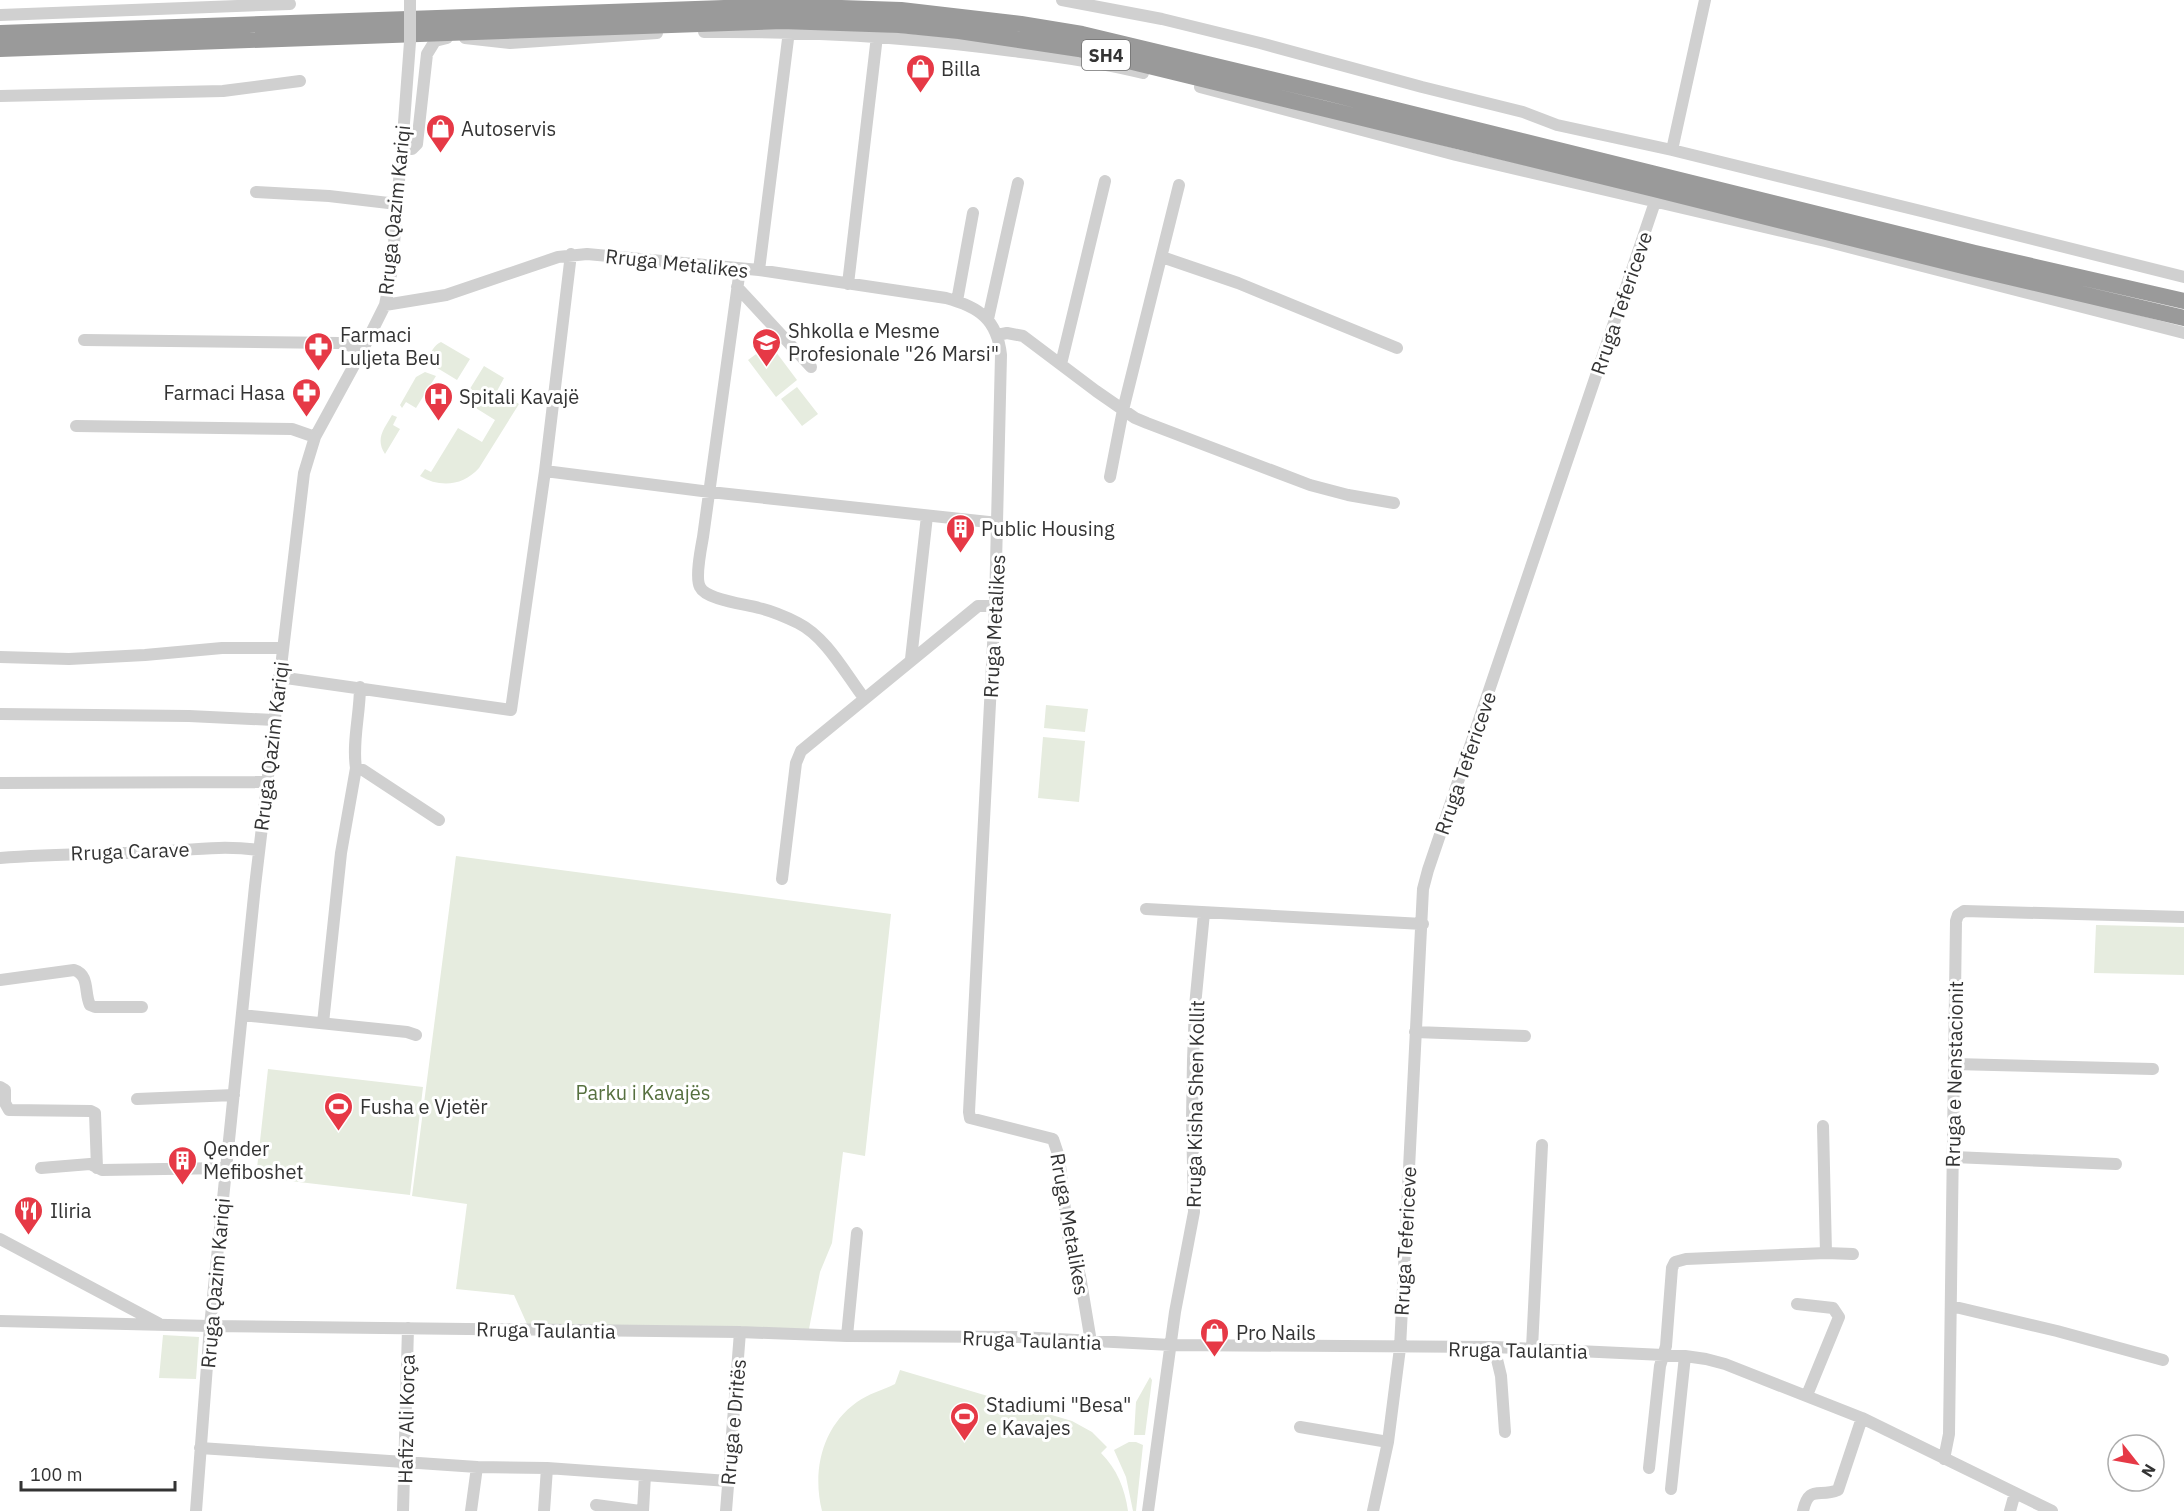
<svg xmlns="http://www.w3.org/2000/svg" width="2184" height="1511" viewBox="0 0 2184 1511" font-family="'IBM Plex Sans',sans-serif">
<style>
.green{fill:#e6ecdf}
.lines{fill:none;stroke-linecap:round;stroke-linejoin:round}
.minor{stroke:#d0d0d0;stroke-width:12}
.highway{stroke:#9a9a9a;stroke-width:16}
.minor-bridge{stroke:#d0d0d0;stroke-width:12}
.labels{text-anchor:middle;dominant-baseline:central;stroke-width:6;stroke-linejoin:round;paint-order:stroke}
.shield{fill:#fff;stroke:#707070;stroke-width:1.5}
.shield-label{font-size:18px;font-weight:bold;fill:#333}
.poi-label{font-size:20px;fill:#333;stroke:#fff;text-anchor:start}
.street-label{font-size:20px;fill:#333;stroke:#fff}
.park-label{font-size:20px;fill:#56703f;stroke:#fff}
</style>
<rect width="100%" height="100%" fill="#fff"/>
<!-- green -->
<path class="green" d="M 441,342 L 470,359 L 457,380 L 429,363 C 428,355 434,345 441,342 Z
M 770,344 L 797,380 L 776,397 L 748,360 Z
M 484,366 L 504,378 L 497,391 L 519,404 L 479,468 C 463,486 440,488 420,476 L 425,469 L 431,472 L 458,428 L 482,442 L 495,420 L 463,400 Z
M 425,372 L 436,376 L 416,408 L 406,402 L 402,408 L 400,405 L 416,377 Z
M 797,387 L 818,414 L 802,426 L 781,399 Z
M 392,415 L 397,417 L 393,425 L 400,429 L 385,454 C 375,439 384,429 392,415 Z
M 1046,705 L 1088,709 L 1085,732 L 1044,728 Z
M 1043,737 L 1085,741 L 1079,802 L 1038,798 Z
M 456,856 L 891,914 L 865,1156 L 843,1152 L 832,1243 L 820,1272 L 809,1329 L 527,1324 L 514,1295 L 456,1289 L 467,1204 L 412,1196 Z
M 2096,925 L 2184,927 L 2184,975 L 2094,973 Z
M 268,1069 L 423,1087 L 410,1195 L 256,1177 Z
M 163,1335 L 199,1337 L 196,1379 L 159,1378 Z
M 900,1370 L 1072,1421 L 1092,1432 L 1107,1447 L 1101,1453 C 1117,1469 1125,1489 1128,1511 L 822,1511 C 812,1471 822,1427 857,1402 C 868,1394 883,1390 895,1384 Z
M 1150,1377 L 1152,1380 L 1145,1435 L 1134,1435 L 1136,1402 Z
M 1129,1442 L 1136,1442 L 1143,1445 L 1136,1511 L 1133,1511 L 1126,1477 L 1114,1450 Z"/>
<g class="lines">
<!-- minor -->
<path class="minor" d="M 1062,0 L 1162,19 L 1260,43 L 1422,87 L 1523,112 L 1557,125 L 1672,150 L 1925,212 L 2184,277
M 0,15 L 290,4
M 704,32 C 807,31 910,37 1013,51 C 1056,56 1100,62 1143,73
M 465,38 L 510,43 L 657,33
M 1200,87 L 1456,155 L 1825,241 L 2184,333
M 0,96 L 223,91 L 300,81
M 402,149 L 412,149 L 417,144 L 427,54 L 435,41 L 447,38
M 1672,150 L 1705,0
M 256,192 L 329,196 L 397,204
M 1162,257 L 1238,283 L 1397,348
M 740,269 L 703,537 C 701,548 695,578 700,587 C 706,600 745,604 759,608 C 772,611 786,617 798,623 C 826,637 845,673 864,698
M 759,270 L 789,31
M 848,284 L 877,36
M 737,287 L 811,367
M 957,301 L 973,213
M 385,305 L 446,295 L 558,257 L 587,254 L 759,270 L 946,298 C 979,307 997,319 1001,355 L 995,606 L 969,1112 L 970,1118 L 1053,1139 L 1059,1157 L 1068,1236 L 1080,1276 L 1091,1342
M 988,319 L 1018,183
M 997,335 L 1007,333 L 1023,336 L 1096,391 L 1135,418 L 1147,423 L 1310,485 L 1348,495 L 1394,503
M 84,340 L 339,343 L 363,349
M 1061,364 L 1105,181
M 76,426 L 292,429 L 315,437
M 545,471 L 710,492 L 998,523
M 1110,477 L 1123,410 L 1179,185
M 0,657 L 69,659 L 145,655 L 222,648 L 283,648
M 911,659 L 927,516
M 279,677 L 511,710 L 545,471 L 571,254
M 0,714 L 189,716 L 274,720
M 356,768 L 363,770 L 439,820
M 0,783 L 267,782
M 0,858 C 51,854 102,854 153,852 C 190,850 222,845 259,850
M 782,879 L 796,763 L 801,751 L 978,606 L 995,606
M 1146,909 L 1423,924
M 0,980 L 74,970 C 90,975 84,993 90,1005 L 95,1007 L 142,1007
M 242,1015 L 407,1032 L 416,1035
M 323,1023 L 341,853 L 356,768 C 352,742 360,714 360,687
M 1415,1032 L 1525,1036
M 1954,1064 L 2153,1069
M 0,1087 L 5,1090 L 5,1103 L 9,1110 L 91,1111 L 95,1113 L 97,1168
M 137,1099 L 234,1095
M 1954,1157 L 2116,1164
M 41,1168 L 90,1164 L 102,1170 L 226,1168
M 0,1239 L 158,1323
M 1826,1253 L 1853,1254
M 1797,1304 L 1833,1308 L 1839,1317 L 1807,1395
M 1951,1306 L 2057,1331 L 2163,1360
M 0,1321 L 210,1326 L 740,1332 L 847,1336 L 1019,1337 L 1171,1345 L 1494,1347 L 1685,1356 L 1706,1359 L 1725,1364 L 1862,1418 L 2052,1511
M 847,1336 L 857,1233
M 1494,1347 L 1501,1376 L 1505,1432
M 1532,1348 L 1542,1145
M 1300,1427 L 1388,1442
M 200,1448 L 477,1467 L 547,1468 L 728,1481
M 1944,1459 L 1949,1434 L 1956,921 L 1958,915 L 1964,911 L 2184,917
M 1649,1468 L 1660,1366 L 1666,1346 L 1672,1268 L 1675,1262 L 1686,1259 L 1826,1253 L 1823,1126
M 1671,1489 L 1685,1356
M 596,1505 L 640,1511
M 196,1511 L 210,1326 L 255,886 L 304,473 L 315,437 L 363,349 L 385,305 L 392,269 L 402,143
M 403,1511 L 408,1328
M 471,1511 L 477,1467
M 544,1511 L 547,1468
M 643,1511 L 645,1475
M 726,1511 L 740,1332
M 1148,1511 L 1175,1312 L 1194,1212 L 1192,1118 L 1193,1060 L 1195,1006 L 1204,913
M 1373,1511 L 1388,1442 L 1400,1348 L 1423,889 L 1428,870 L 1655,202
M 1803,1511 C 1809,1484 1819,1498 1838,1490 L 1862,1418
M 2010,1511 L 2015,1493"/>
<!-- highway -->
<path class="highway" d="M 0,33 L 782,6 L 901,10 L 1021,24 L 1082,34 L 1328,93 L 1975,253 L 2184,301
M 0,49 L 782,21 L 899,25 L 959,31 L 1079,49 L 1654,189 L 1971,268 L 2184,318"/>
<!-- minor-bridge -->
<path class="minor-bridge" d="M 403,136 L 410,42 L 410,0"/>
</g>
<!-- icons -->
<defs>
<symbol id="shop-pin" viewBox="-11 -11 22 30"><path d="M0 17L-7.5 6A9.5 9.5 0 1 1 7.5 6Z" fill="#e63946" stroke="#fff"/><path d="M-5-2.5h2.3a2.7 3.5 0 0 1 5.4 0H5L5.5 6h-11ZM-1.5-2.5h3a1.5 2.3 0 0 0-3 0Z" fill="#fff"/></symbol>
<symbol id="school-pin" viewBox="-11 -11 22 30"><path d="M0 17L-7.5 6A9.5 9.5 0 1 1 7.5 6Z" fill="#e63946" stroke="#fff"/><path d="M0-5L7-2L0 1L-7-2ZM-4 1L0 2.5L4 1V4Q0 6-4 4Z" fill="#fff"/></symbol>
<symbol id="pharmacy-pin" viewBox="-11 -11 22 30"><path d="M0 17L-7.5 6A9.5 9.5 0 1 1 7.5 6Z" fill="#e63946" stroke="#fff"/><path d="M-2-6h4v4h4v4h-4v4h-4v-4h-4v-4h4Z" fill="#fff"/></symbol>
<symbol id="hospital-pin" viewBox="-11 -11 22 30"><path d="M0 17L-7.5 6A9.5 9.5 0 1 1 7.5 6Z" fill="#e63946" stroke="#fff"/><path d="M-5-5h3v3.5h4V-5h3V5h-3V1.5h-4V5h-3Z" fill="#fff"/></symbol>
<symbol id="building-pin" viewBox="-11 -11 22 30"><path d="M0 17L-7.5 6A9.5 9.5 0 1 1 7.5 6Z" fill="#e63946" stroke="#fff"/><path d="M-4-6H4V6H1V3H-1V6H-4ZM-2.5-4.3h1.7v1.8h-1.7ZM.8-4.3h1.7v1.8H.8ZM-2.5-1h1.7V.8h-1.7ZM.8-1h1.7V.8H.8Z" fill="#fff"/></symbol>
<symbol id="stadium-pin" viewBox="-11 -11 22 30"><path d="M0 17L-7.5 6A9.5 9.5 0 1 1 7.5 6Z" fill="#e63946" stroke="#fff"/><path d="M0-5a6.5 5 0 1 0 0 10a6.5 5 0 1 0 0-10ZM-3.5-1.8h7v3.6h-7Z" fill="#fff"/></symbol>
<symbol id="restaurant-pin" viewBox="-11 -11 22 30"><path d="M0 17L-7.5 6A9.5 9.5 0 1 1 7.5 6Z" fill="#e63946" stroke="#fff"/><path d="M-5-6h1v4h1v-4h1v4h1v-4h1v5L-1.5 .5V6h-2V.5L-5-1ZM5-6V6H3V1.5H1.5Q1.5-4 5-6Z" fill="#fff"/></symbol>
</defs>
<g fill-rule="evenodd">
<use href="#shop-pin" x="904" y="52" width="33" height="45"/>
<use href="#shop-pin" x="424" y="112" width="33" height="45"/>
<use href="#school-pin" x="750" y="326" width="33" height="45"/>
<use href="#pharmacy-pin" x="302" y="330" width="33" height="45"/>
<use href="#pharmacy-pin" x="290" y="376" width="33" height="45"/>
<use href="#hospital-pin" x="422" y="380" width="33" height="45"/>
<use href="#building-pin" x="944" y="512" width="33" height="45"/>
<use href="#stadium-pin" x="322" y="1090" width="33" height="45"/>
<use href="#building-pin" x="166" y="1144" width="33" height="45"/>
<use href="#restaurant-pin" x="12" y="1194" width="33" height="45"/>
<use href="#shop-pin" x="1198" y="1316" width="33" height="45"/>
<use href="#stadium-pin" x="948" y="1400" width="33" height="45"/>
</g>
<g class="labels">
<!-- shield labels -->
<rect class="shield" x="1082" y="40" width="48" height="30" rx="4.5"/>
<g class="shield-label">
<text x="1106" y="55">SH4</text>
</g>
<!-- poi labels -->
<g class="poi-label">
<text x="941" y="68">Billa</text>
<text x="461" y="128">Autoservis</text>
<text x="788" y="330">Shkolla e Mesme<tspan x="788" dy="23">Profesionale "26 Marsi"</tspan></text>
<text x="340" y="334">Farmaci<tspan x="340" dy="23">Luljeta Beu</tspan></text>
<text x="285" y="392" text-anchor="end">Farmaci Hasa</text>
<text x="459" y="396">Spitali Kavajë</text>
<text x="981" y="528">Public Housing</text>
<text x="360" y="1106">Fusha e Vjetër</text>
<text x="203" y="1148">Qender<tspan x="203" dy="23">Mefiboshet</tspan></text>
<text x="50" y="1210">Iliria</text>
<text x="1236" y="1332">Pro Nails</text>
<text x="986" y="1404">Stadiumi "Besa"<tspan x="986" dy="23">e Kavajes</tspan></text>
</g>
<!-- street labels -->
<g class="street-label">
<text transform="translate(394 210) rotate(-84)">Rruga Qazim Kariqi</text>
<text transform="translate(677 263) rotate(6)">Rruga Metalikes</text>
<text transform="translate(1621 303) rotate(-71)">Rruga Tefericeve</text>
<text transform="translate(994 626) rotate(-87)">Rruga Metalikes</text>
<text transform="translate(271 746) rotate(-83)">Rruga Qazim Kariqi</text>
<text transform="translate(1465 763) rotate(-71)">Rruga Tefericeve</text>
<text transform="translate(130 851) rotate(-2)">Rruga Carave</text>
<text transform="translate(1954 1074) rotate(-89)">Rruga e Nenstacionit</text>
<text transform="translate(1195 1104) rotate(-89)">Rruga Kisha Shen Kollit</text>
<text transform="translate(1070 1224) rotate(80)">Rruga Metalikes</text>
<text transform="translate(1405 1241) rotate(-87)">Rruga Tefericeve</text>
<text transform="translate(215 1283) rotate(-85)">Rruga Qazim Kariqi</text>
<text transform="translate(546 1330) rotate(1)">Rruga Taulantia</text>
<text transform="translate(1032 1340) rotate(2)">Rruga Taulantia</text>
<text transform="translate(1518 1350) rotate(1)">Rruga Taulantia</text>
<text transform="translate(406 1419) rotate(-89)">Hafiz Ali Korça</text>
<text transform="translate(733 1422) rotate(-85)">Rruga e Dritës</text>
</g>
<!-- park labels -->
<g class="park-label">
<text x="643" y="1092">Parku i Kavajës</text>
</g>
</g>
<!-- north arrow -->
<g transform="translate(2136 1463) rotate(121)"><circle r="28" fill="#ffffff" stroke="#adadad" stroke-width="1.5"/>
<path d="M0-4.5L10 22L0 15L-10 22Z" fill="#e63946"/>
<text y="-9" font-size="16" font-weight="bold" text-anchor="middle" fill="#333333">N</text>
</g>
<!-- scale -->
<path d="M21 1481v9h154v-9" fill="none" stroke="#333333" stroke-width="3"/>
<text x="30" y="1481" font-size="18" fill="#333333" stroke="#ffffff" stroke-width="4.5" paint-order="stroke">100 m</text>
</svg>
